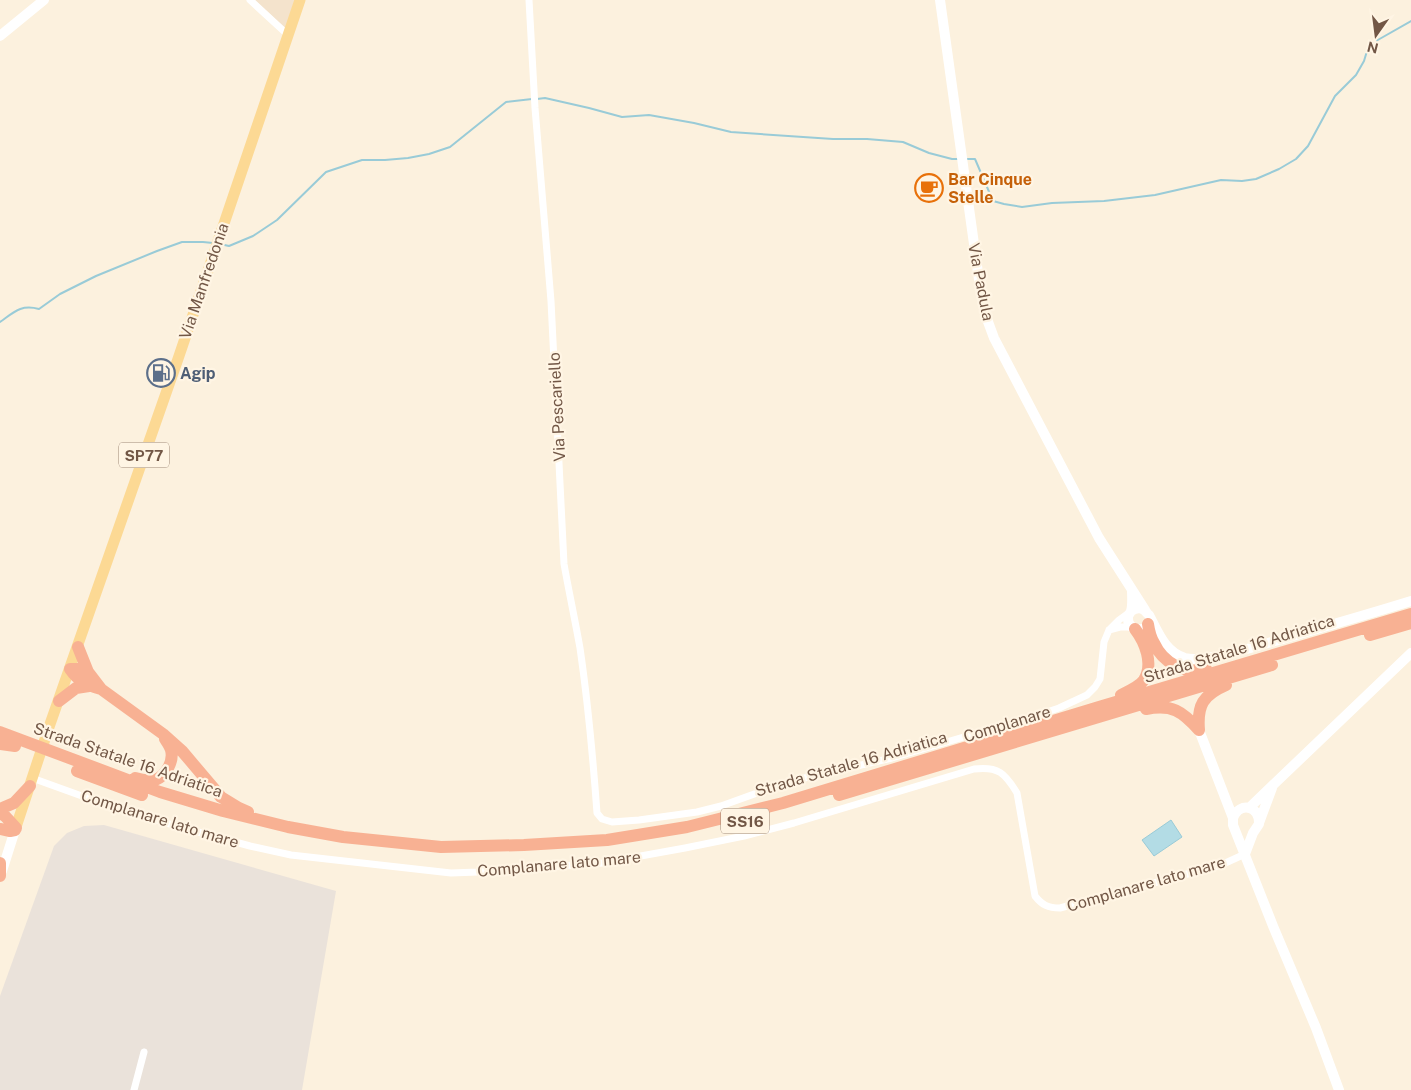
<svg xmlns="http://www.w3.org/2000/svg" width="1411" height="1090" viewBox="0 0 1411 1090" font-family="'Public Sans',sans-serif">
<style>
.residential{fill:#f4e3cc}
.industrial{fill:#eae2da}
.water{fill:#b3dce5;stroke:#99cbd7}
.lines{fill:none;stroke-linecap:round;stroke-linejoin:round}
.stream{stroke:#99cbd7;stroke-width:2}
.street{stroke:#fff;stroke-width:7}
.secondary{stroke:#fff;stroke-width:10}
.primary{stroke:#fcd994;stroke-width:11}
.highway{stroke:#f8b193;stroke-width:12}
.labels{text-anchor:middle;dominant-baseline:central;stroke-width:4.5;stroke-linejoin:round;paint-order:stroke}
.shield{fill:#fff5e4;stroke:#9c8675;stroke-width:1}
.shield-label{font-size:15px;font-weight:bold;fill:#725746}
.food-label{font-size:16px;font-weight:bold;fill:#c56008;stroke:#fff5e4;text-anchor:start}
.street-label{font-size:16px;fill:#725746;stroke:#fff5e4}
.service-label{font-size:16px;font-weight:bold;fill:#4e5e75;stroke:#fff5e4;text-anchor:start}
</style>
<rect width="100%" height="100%" fill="#fcf1de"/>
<!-- residential -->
<path class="residential" d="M 255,0 L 296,0 L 286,29 Z"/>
<!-- industrial -->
<path class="industrial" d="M 104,825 L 336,891 L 302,1090 L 0,1090 L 0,996 L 54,846 L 67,833 L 84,826 Z"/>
<!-- water -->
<path class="water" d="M 1171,820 L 1182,837 L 1154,856 L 1142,840 Z"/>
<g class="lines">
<!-- stream -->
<path class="stream" d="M 537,99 L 545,98 L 589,108 L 622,117 L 649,115 L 694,123 L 731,132 L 833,139 L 867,139 L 903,142 L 929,153 L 952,159 L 960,159
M 967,159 L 975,159 L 993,201 L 1004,204 L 1022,207 L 1052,203 L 1104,201 L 1155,195 L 1221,180 L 1242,181 L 1256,179 L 1279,169 L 1296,159 L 1308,146 L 1335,96 L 1356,75 L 1364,61 L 1367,51 L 1376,41 L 1411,21
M 220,244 L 229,246 L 253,236 L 277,220 L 326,172 L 362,160 L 385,160 L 408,158 L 429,154 L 450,147 L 506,102 L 532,99
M 0,322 C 14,312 21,304 39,309 L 60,294 L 96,276 L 157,251 L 182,242 L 203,242 L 213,243"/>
<!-- street -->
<path class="street" d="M 250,0 L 288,35
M 529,0 L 535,108 L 551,301 L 564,564 C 569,592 575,620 580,648 C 588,703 593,758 597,813 L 602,819 L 612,822 L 639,820 L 697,812 L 721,806 L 774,787 L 800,779 L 892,758 L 1029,718 L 1059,708 L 1087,695 L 1095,687 L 1100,679 L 1104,642 L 1109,630 L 1119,620 L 1130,612
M 1109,630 L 1120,627 L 1132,627
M 32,778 L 104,804 L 176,826 L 250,846 L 291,855 L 451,873 L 478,872 L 602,863 L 685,848 L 744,836 L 794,823 L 974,769 C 998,766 1005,773 1017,793 L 1035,896 C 1042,905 1048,908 1060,908 L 1221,865 L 1245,854
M 134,1090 L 144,1052"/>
<!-- secondary -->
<path class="secondary" d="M 940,0 L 980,287 L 987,319 L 994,338 L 1099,538 L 1145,610
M 0,36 L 44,0
M 1132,590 C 1132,597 1133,605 1131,611 C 1129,616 1128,613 1128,619 C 1128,627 1135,630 1142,629
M 1131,611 C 1137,607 1143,607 1147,613
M 1149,615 C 1158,632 1165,652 1185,658 C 1205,663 1253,647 1275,641 C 1320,628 1366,615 1411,601
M 1199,730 L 1233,818 L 1233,825 L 1273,926 L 1316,1028 L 1339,1090
M 1249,808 L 1411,653
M 1233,818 C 1240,801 1260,806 1259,824 L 1253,833 L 1245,854
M 1259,823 L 1272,788
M 2,871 L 15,830"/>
<!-- primary -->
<path class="primary" d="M 15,830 L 49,727 L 179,356 L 300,0"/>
<!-- highway -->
<path class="highway" d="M 1148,624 C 1149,631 1151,638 1154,643 C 1163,663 1185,675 1206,669
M 1370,635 L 1411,623
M 78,647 L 88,672 L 101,689 L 163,734 L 182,751 L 221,797 L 239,808 L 248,812
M 88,672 L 80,669 L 70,669 C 78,681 87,685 101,689
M 1121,695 C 1129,691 1140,686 1144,680 C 1154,664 1145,642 1135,629
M 59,701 L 76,688 L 89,686
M 1146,709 C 1172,704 1182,711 1199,730
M 1199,730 C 1197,705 1203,695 1226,685
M 0,732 L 160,792 L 223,811 L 288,827 L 343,837 L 441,847 L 524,845 L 607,840 L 687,827 L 783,803 L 1099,707 L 1411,614
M 0,744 L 15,746
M 77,771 L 142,795
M 135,778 C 141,780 148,781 155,780 C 166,776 174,761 171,750 C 170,746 167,742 165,739
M 839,795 L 1272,665
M 0,809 L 14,803 L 30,786
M 0,813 L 5,816 L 16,828
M 0,829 L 10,831 L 15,830
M 0,863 L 0,876"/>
</g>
<!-- icons -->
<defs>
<symbol id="cafe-ring" viewBox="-11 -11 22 22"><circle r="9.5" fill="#fff5e4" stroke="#e8710a" stroke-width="1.5"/><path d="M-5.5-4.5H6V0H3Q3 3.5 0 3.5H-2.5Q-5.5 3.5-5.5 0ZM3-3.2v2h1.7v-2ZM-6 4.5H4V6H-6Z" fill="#e8710a"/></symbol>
<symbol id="fuel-ring" viewBox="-11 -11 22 22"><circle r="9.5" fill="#fff5e4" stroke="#5c6f8a" stroke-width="1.5"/><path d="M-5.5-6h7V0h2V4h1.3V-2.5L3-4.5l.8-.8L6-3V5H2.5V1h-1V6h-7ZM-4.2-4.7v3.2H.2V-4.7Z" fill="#5c6f8a"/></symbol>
</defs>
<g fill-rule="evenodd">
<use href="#cafe-ring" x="913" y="172" width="32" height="32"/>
<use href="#fuel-ring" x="145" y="357" width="32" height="32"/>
</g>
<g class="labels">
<!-- shield labels -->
<g class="shield">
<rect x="119" y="442.5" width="50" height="25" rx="4"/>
<rect x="721" y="808.5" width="48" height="25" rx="4"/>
</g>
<g class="shield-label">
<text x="144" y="455">SP77</text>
<text x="745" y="821">SS16</text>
</g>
<!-- food labels -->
<g class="food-label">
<text x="948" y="179">Bar Cinque<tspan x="948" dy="18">Stelle</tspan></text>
</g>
<!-- street labels -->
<g class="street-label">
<text transform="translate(204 281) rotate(-71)">Via Manfredonia</text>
<text transform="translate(981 282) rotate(79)">Via Padula</text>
<text transform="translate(557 407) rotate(-93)">Via Pescariello</text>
<text transform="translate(1239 649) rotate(-17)">Strada Statale 16 Adriatica</text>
<text transform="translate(1007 724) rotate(-17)">Complanare</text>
<text transform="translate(128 760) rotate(19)">Strada Statale 16 Adriatica</text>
<text transform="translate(851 764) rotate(-16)">Strada Statale 16 Adriatica</text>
<text transform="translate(160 819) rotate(17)">Complanare lato mare</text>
<text transform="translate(559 864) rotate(-5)">Complanare lato mare</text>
<text transform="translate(1146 884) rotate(-16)">Complanare lato mare</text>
</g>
<!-- service labels -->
<g class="service-label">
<text x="180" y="373">Agip</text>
</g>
</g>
<!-- north arrow -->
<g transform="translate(1376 35) rotate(194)" stroke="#fff5e4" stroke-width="4" paint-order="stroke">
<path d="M0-4L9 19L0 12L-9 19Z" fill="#725746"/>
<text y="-8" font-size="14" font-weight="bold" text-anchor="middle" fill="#725746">N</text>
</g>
</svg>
